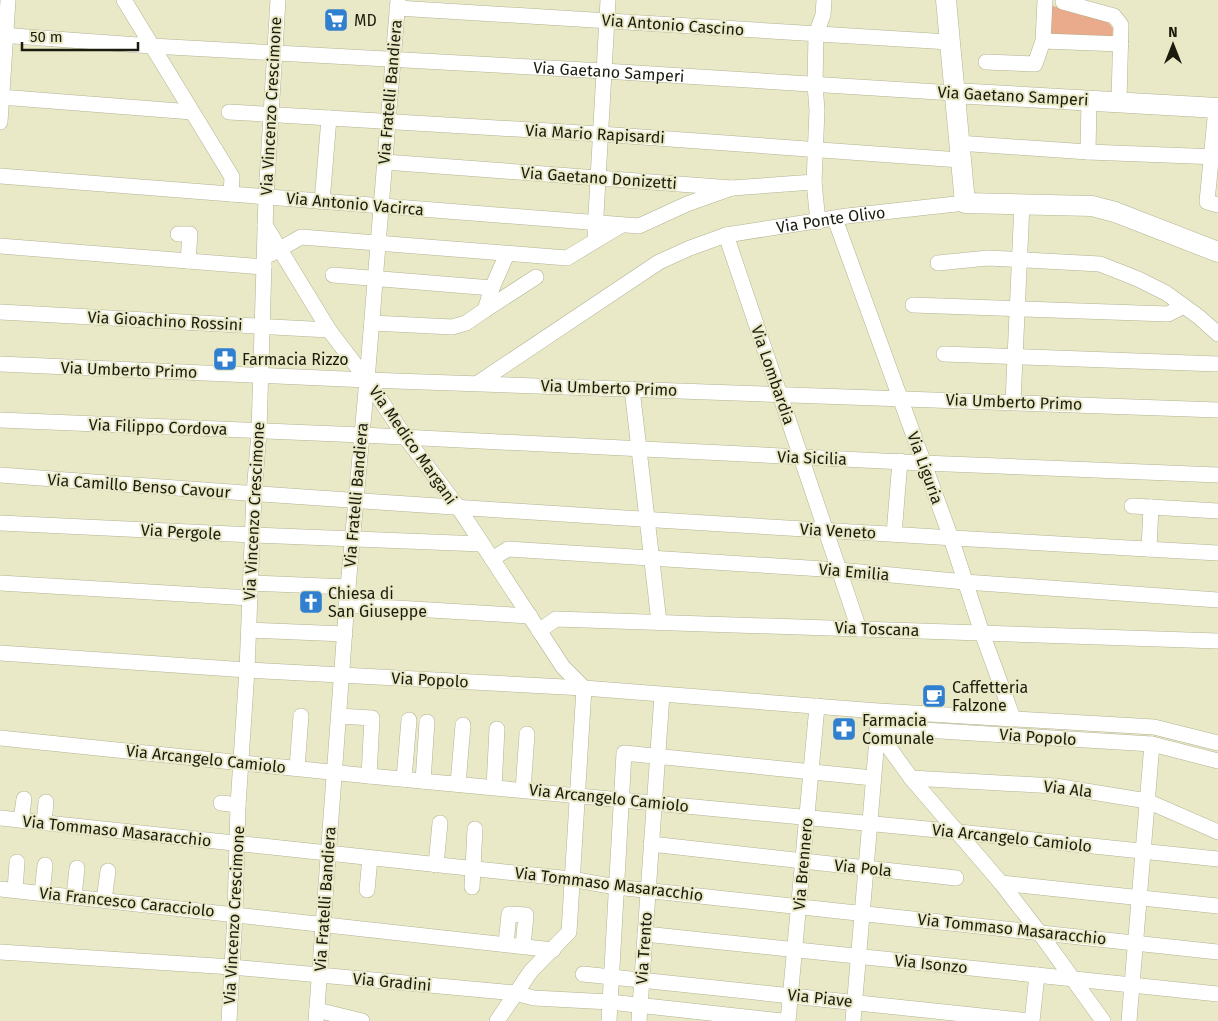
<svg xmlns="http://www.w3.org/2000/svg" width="1218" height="1021" viewBox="0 0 1218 1021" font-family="'Fira Sans',sans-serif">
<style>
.green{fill:#e9ab8c}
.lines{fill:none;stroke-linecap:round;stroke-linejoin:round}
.minor-casing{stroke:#b3b292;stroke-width:16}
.major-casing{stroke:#b3b292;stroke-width:21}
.minor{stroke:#fff;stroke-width:15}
.major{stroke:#fff;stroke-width:20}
.labels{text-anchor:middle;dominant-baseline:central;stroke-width:4;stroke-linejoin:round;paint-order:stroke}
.poi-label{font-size:16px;fill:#1b1b0e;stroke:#e9e9c7;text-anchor:start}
.street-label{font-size:16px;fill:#1b1b0e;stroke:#e9e9c7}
</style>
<rect width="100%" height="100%" fill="#e9e9c7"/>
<!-- green -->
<path class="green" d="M 1053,6 L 1108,22 L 1113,29 L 1112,39 L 1053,36 L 1048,31 L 1050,8 Z"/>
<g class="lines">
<defs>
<g id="minor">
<path d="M 124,0 L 232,177 L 231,194"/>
<path d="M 1064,0 L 1063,2 L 1114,16 L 1121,25 L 1119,101"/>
<path d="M 397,8 L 949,42"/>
<path id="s1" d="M 0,35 L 152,46 L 604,71 L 954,93"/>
<path d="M 1043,41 L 1121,44"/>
<path d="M 986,62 L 1035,64 L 1043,41 L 1045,0"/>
<path d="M 0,97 L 192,112"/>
<path d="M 1216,108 L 1207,202 L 1218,205"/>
<path d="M 229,112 L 600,134 L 960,160"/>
<path d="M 0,122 L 8,0"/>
<path d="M 958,143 L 1088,152 L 1218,157"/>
<path d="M 1088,152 L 1089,101"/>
<path d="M 385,162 L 732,188 L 814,182"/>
<path d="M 0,176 L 639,226 L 687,204 L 732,188"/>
<path d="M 322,202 L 329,118"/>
<path d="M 835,219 L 951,538 L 982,633 L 1013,718"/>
<path d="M 818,222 L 814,182 L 817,110 L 815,85 L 816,34 L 823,15 L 824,0"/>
<path d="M 265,225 L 329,330 L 367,380 L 406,438 L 458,507 L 563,667 L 584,688"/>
<path d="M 595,233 L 608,0"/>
<path d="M 178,234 L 190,234 L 188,261"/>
<path d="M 726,235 L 859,629"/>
<path d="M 0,246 L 264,267"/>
<path d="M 271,254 L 301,237 L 567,258 L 620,226"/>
<path d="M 938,263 L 988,258 L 1100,264 L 1138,279 L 1166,293 L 1199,317 L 1218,334"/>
<path d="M 333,275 L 492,288"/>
<path d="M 913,305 L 1168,314 L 1184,306"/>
<path d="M 485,310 L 536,277"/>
<path d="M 0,312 L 329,330"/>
<path d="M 372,323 L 452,327 L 466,323 L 485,310 L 492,288 L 507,254"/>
<path d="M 944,354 L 1218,364"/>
<path d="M 0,364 L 367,380 L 1218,410"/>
<path id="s2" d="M 478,383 L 659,262 L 690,248 L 726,235 L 847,216 L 965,203"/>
<path d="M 632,389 L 659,622"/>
<path d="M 1013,402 L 1022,204"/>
<path d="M 0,420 L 362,435 L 923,463 L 1218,475"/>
<path d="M 0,475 C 406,506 812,530 1218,553"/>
<path d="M 1132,506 L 1151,507"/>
<path d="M 0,523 L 253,535 L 482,544"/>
<path d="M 894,534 L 900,461"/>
<path d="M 1149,549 L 1151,507 L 1218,511"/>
<path d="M 492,559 L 508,549 L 839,570 L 965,582 L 1218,600"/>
<path d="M 0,583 L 250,598"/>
<path d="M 251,583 L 348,587"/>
<path d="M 346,605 L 530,616"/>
<path d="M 249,630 L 345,634"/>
<path d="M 539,631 L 556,619 L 1218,641"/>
<path d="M 0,653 L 247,670 L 584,688 L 878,711 L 1154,727 L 1218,743"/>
<path d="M 868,714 L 890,728 L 1152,744 L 1218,761"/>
<path d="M 339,716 L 372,718 L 369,776"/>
<path d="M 877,731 L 911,778 L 1001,883 L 1039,932 L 1103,1021"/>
<path d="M 0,738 L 369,776 L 959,832 L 1218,859"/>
<path d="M 297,768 L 301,716"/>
<path d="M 911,778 L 1055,786 L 1147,801 L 1218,832"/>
<path d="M 404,779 L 409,720"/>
<path d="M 423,781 L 427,722"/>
<path d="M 458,784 L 463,725"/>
<path d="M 494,787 L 497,729"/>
<path d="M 523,790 L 527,734"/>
<path d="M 221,803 L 238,805"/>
<path d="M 0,818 L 571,879 L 616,887 L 1218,952"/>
<path d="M 21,820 L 24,799"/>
<path d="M 44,823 L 46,802"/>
<path d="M 651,844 L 956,878"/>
<path d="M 436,865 L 440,823"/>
<path d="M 1001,883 L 1218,906"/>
<path d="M 472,887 L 475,829"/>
<path d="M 0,889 L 553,950"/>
<path d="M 15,890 L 17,862"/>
<path d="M 367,890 L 370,858"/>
<path d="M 42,893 L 45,865"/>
<path d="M 74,896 L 77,868"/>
<path d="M 104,900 L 108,871"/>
<path d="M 645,934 L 1218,994"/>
<path d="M 506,944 L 509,914 L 526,915 L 523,946"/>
<path d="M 0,952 L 232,967 L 515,993 L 534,998 L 610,1002 L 782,1021"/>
<path d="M 583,974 L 1029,1021"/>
<path d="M 317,1010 L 362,1021"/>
<path d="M 229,1021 L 235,914 L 238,805 L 247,670 L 254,494 L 259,432 L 266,197 L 278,0"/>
<path d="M 316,1021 L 348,587 L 367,380 L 398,0"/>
<path d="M 497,1021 L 531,971 L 569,932 L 584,688"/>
<path d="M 609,1021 L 624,753 L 873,778"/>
<path d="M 639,1021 L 662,695"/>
<path d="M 788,1021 L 817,706"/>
<path d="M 853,1021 L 878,727"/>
<path d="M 1032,1021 L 1037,975"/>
<path d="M 1129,1021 L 1152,744"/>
</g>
<path id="major" d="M 946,0 L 965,203 L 1092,206 L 1115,212 L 1218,252
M 954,93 L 1218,108"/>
</defs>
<!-- minor casing -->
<use href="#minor" class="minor-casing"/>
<!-- major casing -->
<use href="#major" class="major-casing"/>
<!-- minor -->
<use href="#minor" class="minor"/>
<!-- major -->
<use href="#major" class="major"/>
</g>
<!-- icons -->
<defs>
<symbol id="supermarket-square" viewBox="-11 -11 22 22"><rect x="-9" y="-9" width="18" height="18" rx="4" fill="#3180d0" stroke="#e9e9c7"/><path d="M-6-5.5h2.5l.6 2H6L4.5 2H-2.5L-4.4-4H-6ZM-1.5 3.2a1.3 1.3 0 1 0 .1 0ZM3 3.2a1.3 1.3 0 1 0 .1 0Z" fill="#fff"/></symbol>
<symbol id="pharmacy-square" viewBox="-11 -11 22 22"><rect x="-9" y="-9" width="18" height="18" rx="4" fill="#3180d0" stroke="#e9e9c7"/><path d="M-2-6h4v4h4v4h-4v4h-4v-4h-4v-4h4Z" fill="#fff"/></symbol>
<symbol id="church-square" viewBox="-11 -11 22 22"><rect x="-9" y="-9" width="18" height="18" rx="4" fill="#3180d0" stroke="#e9e9c7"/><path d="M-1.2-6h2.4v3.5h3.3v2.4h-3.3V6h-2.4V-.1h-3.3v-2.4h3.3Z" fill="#fff"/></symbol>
<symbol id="cafe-square" viewBox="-11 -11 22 22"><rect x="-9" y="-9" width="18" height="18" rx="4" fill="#3180d0" stroke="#e9e9c7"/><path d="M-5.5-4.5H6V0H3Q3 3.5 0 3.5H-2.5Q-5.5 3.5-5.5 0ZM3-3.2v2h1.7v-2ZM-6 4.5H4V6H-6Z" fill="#fff"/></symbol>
</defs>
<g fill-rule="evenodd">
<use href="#supermarket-square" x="322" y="6" width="28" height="28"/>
<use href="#pharmacy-square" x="211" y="345" width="28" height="28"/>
<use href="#church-square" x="297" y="588" width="28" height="28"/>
<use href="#cafe-square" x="920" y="682" width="28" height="28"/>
<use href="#pharmacy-square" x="830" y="715" width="28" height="28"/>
</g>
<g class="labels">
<!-- poi labels -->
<g class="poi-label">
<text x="354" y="20">MD</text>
<text x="242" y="359">Farmacia Rizzo</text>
<text x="328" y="593">Chiesa di<tspan x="328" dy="18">San Giuseppe</tspan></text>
<text x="952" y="687">Caffetteria<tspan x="952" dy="18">Falzone</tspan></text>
<text x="862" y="720">Farmacia<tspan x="862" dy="18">Comunale</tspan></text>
</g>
<!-- street labels -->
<g class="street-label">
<text transform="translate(673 25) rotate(4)">Via Antonio Cascino</text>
<text stroke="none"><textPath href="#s1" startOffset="610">Via Gaetano Samperi</textPath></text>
<text transform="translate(390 92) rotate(-85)">Via Fratelli Bandiera</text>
<text transform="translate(1013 96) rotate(3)">Via Gaetano Samperi</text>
<text transform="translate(271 106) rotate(-87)">Via Vincenzo Crescimone</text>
<text transform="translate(595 134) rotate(3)">Via Mario Rapisardi</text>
<text transform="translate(599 178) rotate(4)">Via Gaetano Donizetti</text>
<text transform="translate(355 204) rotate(5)">Via Antonio Vacirca</text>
<text stroke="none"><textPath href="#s2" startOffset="396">Via Ponte Olivo</textPath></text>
<text transform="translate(165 321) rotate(3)">Via Gioachino Rossini</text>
<text transform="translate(129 370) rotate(2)">Via Umberto Primo</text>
<text transform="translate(773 375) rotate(71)">Via Lombardia</text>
<text transform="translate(609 388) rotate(2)">Via Umberto Primo</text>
<text transform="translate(1014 402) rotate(2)">Via Umberto Primo</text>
<text transform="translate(158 427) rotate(2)">Via Filippo Cordova</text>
<text transform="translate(413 445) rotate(55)">Via Medico Margani</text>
<text transform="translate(812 458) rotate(2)">Via Sicilia</text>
<text transform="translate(925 468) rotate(70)">Via Liguria</text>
<text transform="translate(139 486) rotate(4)">Via Camillo Benso Cavour</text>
<text transform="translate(356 495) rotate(-85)">Via Fratelli Bandiera</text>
<text transform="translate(254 511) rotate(-87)">Via Vincenzo Crescimone</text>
<text transform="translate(838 531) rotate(3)">Via Veneto</text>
<text transform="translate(181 532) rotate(3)">Via Pergole</text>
<text transform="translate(854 572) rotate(5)">Via Emilia</text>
<text transform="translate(877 629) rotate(2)">Via Toscana</text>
<text transform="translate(430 680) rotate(3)">Via Popolo</text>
<text transform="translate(1038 737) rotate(4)">Via Popolo</text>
<text transform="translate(206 759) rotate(6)">Via Arcangelo Camiolo</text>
<text transform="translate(1068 789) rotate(7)">Via Ala</text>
<text transform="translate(609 798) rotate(6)">Via Arcangelo Camiolo</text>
<text transform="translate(117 831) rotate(6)">Via Tommaso Masaracchio</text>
<text transform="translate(1012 838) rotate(6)">Via Arcangelo Camiolo</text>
<text transform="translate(803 864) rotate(-85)">Via Brennero</text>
<text transform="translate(863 868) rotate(6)">Via Pola</text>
<text transform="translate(609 884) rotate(7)">Via Tommaso Masaracchio</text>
<text transform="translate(325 899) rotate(-86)">Via Fratelli Bandiera</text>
<text transform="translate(127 902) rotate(6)">Via Francesco Caracciolo</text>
<text transform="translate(234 915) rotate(-87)">Via Vincenzo Crescimone</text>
<text transform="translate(1012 929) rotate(6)">Via Tommaso Masaracchio</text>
<text transform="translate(644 948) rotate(-86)">Via Trento</text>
<text transform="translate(931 964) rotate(6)">Via Isonzo</text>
<text transform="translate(392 982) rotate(5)">Via Gradini</text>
<text transform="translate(820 998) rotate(6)">Via Piave</text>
</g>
</g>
<!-- north arrow -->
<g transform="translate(1173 45)" stroke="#e9e9c7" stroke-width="4" paint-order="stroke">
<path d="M0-4L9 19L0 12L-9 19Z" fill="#1b1b0e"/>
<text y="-8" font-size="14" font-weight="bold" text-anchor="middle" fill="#1b1b0e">N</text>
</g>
<!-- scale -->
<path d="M22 42v8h116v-8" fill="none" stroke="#1b1b0e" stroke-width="2.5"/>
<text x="30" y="42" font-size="15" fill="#1b1b0e" stroke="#e9e9c7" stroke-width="4" paint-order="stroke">50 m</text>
</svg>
